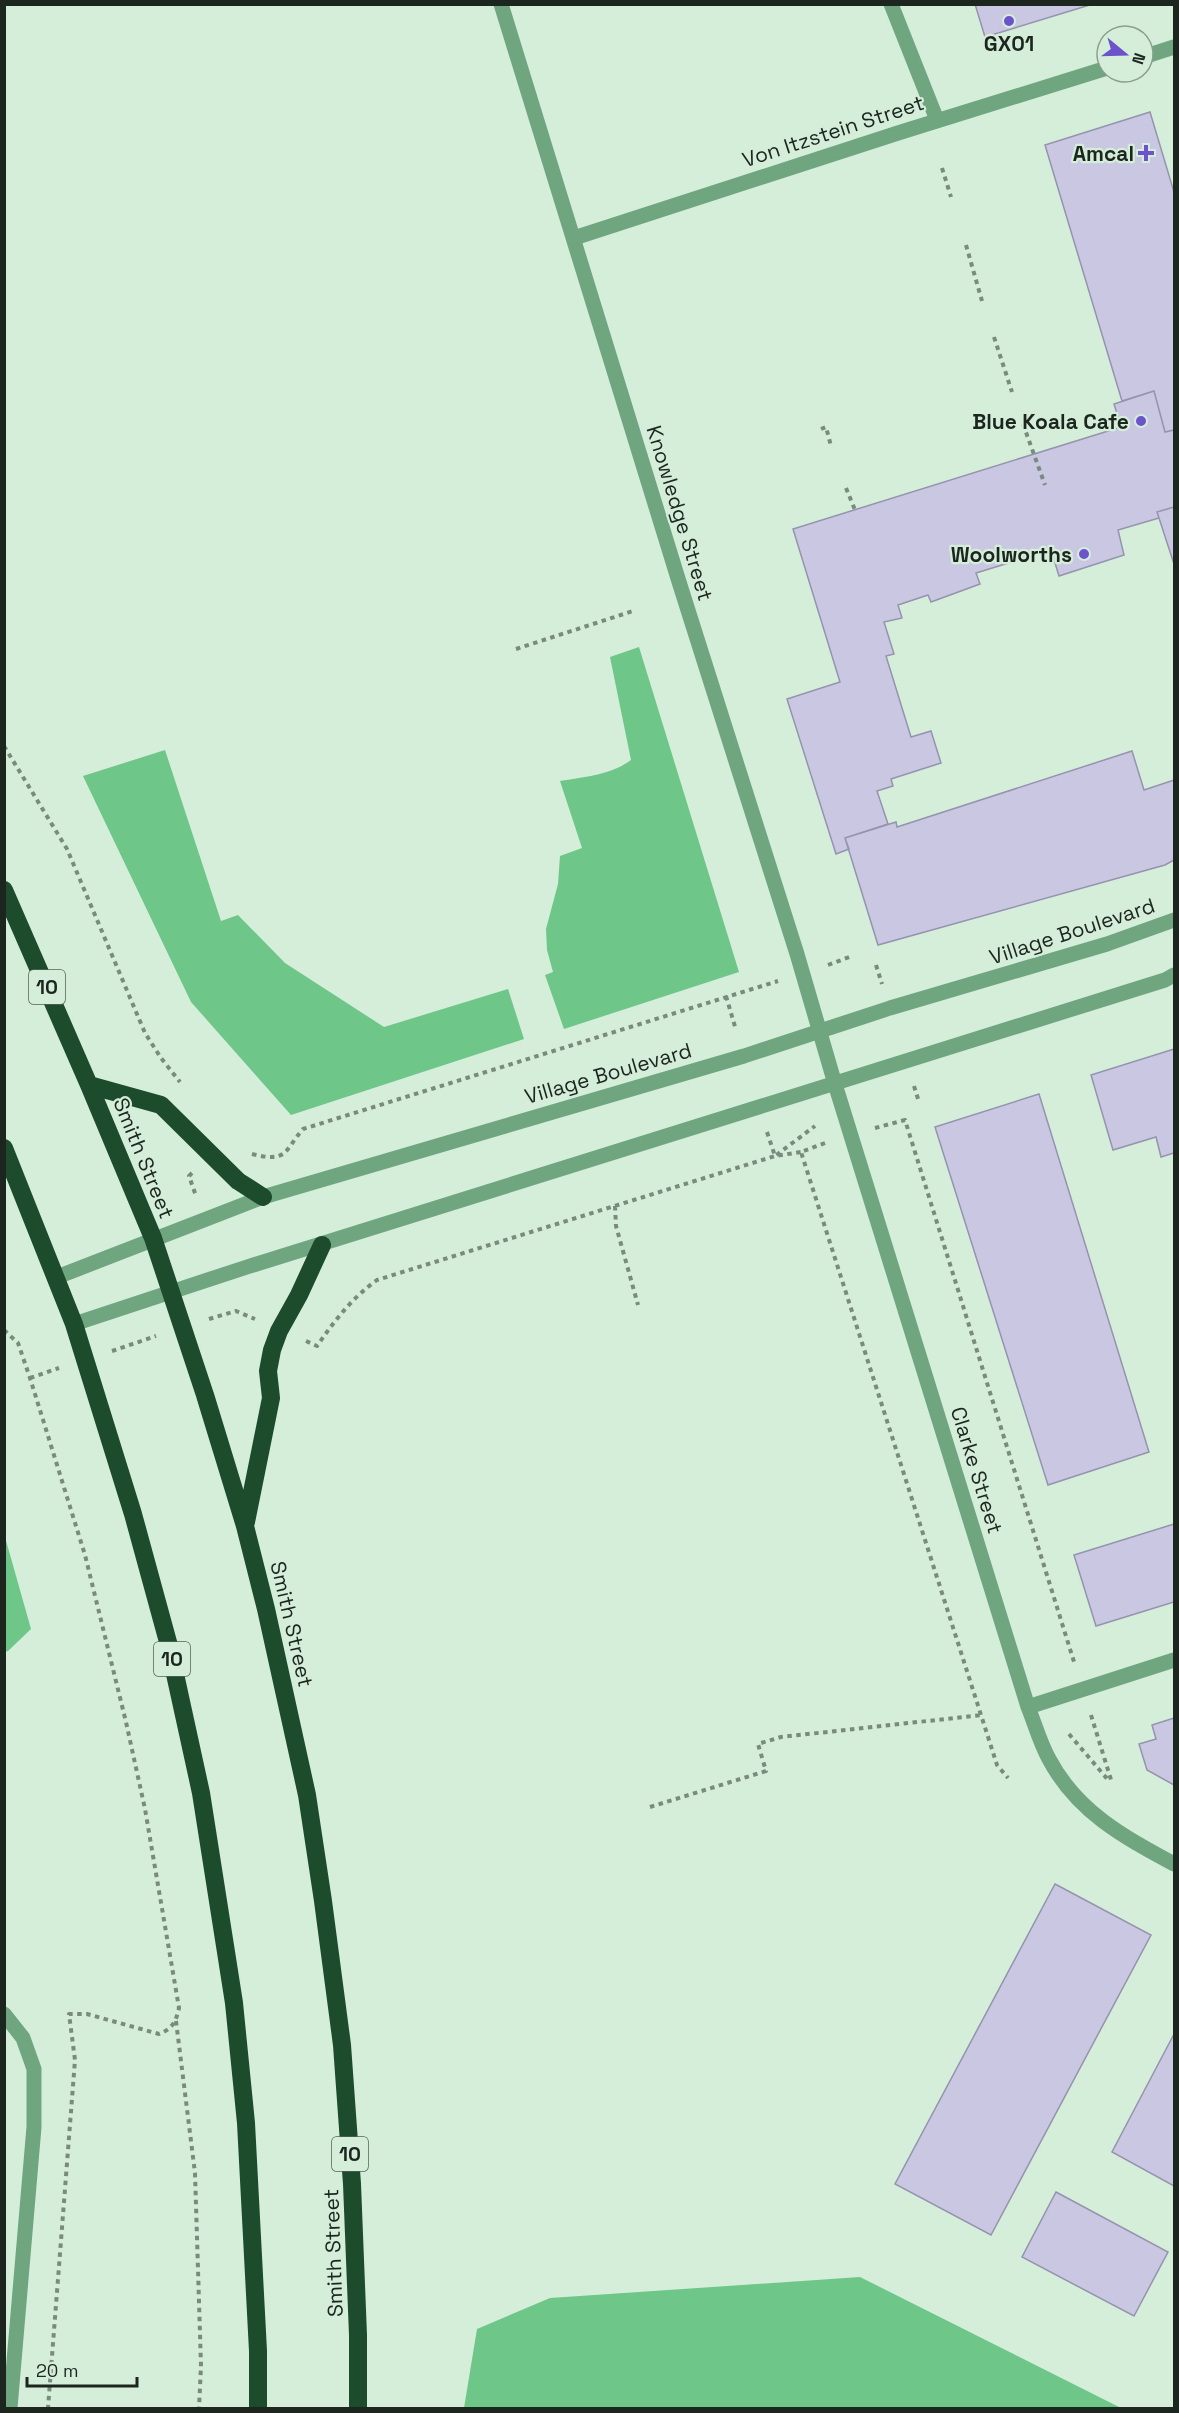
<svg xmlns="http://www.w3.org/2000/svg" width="1179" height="2413" viewBox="0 0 1179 2413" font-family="'Space Grotesk',sans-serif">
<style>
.forest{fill:#6ec689}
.building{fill:#c9c7e2;stroke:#9593ad;stroke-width:1.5}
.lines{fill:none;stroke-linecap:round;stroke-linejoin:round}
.path{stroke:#798b7d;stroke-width:4;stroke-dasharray:4.5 4.5;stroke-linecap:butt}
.minor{stroke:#70a67f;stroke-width:15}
.highway{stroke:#1d4c2d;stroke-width:18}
.poi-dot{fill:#6c52cb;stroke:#d5eeda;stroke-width:2}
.labels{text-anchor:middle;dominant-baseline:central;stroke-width:4.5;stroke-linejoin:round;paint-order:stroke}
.shield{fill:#d5eeda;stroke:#546257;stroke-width:1.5}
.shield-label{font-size:20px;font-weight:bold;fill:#1c261f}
.poi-label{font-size:21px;font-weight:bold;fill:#1c261f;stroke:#d5eeda;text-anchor:end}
.street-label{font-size:21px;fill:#1c261f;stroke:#d5eeda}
</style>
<rect width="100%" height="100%" fill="#d5eeda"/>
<!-- forest -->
<path class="forest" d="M 639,647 L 739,972 L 564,1029 L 545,975 L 553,972 L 547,950 L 546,929 L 558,884 L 560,856 L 582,848 L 560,781 C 584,777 611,775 631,760 L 610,657 Z
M 165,750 L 221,921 L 238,915 L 285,963 L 384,1027 L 508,989 L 524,1039 L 291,1115 L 191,1002 L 83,776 Z
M 5,1537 L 31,1629 L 8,1651 L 5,1652 Z
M 860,2277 L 1121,2408 L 464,2408 L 477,2329 L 550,2298 Z"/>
<!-- building -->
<path class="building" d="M 975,4 L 1093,4 L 985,37 Z
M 1150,112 L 1174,192 L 1174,430 L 1165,432 L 1154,391 L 1122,401 L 1045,145 Z
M 1154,391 L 1165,432 L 1174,430 L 1174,507 L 1157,512 L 1159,518 L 1118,530 L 1124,555 L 1059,576 L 1051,550 L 976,573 L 980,584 L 931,602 L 928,595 L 898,605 L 902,618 L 884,622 L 894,654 L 886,656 L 911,737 L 931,731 L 941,763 L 891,779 L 893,786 L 877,791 L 888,824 L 845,838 L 849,849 L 836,854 L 787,699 L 840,682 L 793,529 L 1121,427 L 1114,404 Z
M 1174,507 L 1174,564 L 1157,512 Z
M 1132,751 L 1144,790 L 1174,780 L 1174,860 L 1165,865 L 878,945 L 845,838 L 896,822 L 897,827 Z
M 1174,1049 L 1174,1153 L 1161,1157 L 1156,1137 L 1113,1150 L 1091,1075 Z
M 1039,1094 L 1149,1452 L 1048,1485 L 935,1127 Z
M 1174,1524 L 1174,1602 L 1096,1626 L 1074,1555 Z
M 1174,1718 L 1174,1785 L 1147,1770 L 1139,1744 L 1156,1739 L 1152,1725 Z
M 1055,1884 L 1151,1935 L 991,2235 L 895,2184 Z
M 1174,2034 L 1174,2186 L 1112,2152 Z
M 1056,2192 L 1168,2252 L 1134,2316 L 1022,2257 Z"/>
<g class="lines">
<!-- path -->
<path class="path" d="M 942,168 L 951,197
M 966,245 L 982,301
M 994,337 L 1012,392
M 1023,424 L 1045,485
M 821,429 L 826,427 L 831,446
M 846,488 L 855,510
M 516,649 L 633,611
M 4,746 L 67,849 L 145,1033 L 161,1058 L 180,1082
M 828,965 L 852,956
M 876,965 L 882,984
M 726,996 L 736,1030
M 914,1086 L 919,1102
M 875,1128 L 905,1120 L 1075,1665
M 767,1132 L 775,1156 L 815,1126
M 825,1143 L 801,1152 L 997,1765 L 1008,1778
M 252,1154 C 288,1163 284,1151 303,1129 L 778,981
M 192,1173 L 189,1176 L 196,1196
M 615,1206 L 616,1226 L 638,1305
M 209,1319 L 236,1311 L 255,1319
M 4,1330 L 18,1343 L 30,1378 L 85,1555 L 126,1722 L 145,1809 L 179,2008 C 176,2022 172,2029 159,2034 L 87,2014 L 69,2014 L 75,2060 L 48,2408
M 306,1341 L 317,1346 C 335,1320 352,1298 377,1280 L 775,1156 L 801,1152
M 112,1351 L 156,1336
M 30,1378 L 59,1368
M 1091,1715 L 1112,1783
M 1069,1734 L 1109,1781
M 650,1807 L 766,1771 L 758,1744 L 781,1737 L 982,1715
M 176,2021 L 195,2173 L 201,2366 L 199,2408"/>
<!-- minor -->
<path class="minor" d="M 501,4 L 680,585 L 797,954 L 835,1084 L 1028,1707 C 1035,1724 1040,1743 1049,1759 C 1077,1812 1124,1837 1174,1864
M 891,4 L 937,120
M 1143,57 L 1174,47
M 574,238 L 898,133 L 1107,68
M 57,1277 L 263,1197 L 744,1056 L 890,1008 L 1107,944 L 1174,920
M 74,1324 L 247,1267 L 1165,980 L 1174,975
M 1028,1707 L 1174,1660
M 4,2014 L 23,2038 L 34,2069 L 34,2127 L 10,2408"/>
<!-- highway -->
<path class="highway" d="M 4,890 L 89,1085 L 153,1238 L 205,1395 L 245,1526 L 266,1609 L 307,1795 L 323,1901 L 342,2045 L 352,2184 L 358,2335 L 358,2408
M 89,1085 L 161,1105 L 238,1181 L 263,1197
M 4,1148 L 74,1324 L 133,1514 L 168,1642 L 201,1793 L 234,2003 L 246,2123 L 258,2351 L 258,2408
M 246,1522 L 271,1398 L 268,1371 L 272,1350 L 279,1331 L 299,1295 L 322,1245"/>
</g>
<!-- markers -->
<g class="poi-dot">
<circle cx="1009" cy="21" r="6"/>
<path d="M1143 144h6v6h6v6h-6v6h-6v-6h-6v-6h6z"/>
<circle cx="1141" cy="421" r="6"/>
<circle cx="1084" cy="554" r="6"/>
</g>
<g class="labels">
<!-- shield labels -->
<g class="shield">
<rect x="29" y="970" width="36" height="34" rx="4.5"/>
<rect x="154" y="1642" width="36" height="34" rx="4.5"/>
<rect x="332" y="2137" width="36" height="34" rx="4.5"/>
</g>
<g class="shield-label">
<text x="47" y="987">10</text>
<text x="172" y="1659">10</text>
<text x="350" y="2154">10</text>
</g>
<!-- poi labels -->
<g class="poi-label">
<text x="1009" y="43" text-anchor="middle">GX01</text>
<text x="1134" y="153">Amcal</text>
<text x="1129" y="421">Blue Koala Cafe</text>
<text x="1072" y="554">Woolworths</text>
</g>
<!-- street labels -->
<g class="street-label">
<text transform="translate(833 131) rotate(-18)">Von Itzstein Street</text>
<text transform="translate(680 513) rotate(73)">Knowledge Street</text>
<text transform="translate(1072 931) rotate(-18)">Village Boulevard</text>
<text transform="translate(608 1073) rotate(-16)">Village Boulevard</text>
<text transform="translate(144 1158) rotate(68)">Smith Street</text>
<text transform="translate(977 1470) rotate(73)">Clarke Street</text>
<text transform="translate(292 1624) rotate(77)">Smith Street</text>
<text transform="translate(333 2253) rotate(-92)">Smith Street</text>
</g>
</g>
<!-- border -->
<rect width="1179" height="2413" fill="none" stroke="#1c261f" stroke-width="12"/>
<!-- north arrow -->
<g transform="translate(1125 54) rotate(109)"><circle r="28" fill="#d5eeda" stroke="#8b9e8f" stroke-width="1.5"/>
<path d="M0-4.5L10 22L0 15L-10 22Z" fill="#6c52cb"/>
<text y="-9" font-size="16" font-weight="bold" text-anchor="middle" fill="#1c261f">N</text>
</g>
<!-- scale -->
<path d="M27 2377v9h110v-9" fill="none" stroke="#1c261f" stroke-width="3"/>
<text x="36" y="2377" font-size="18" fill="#1c261f" stroke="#d5eeda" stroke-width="4.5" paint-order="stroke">20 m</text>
</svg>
